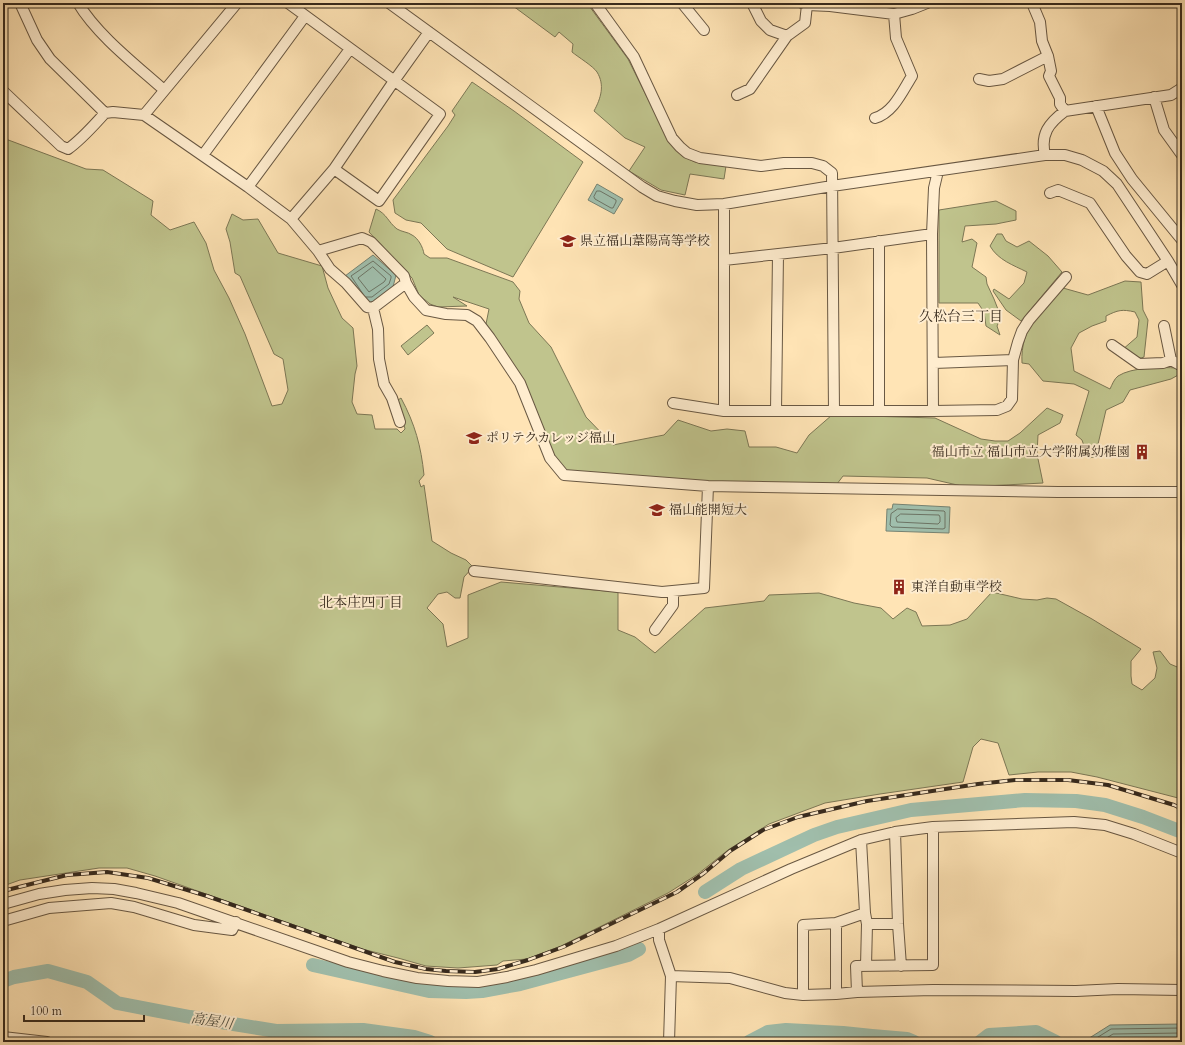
<svg xmlns="http://www.w3.org/2000/svg" width="1185" height="1045" viewBox="0 0 1185 1045" font-family="Cardo,'Noto Serif JP',serif">
<style>
.green{fill:#c0c48d;stroke:#7c7755}
.water{fill:#a0bfad;stroke:#768373}
.lines{fill:none;stroke-linecap:round;stroke-linejoin:round}
.shore{stroke:#6c7465;stroke-width:1}
.river{stroke:#a0bfad;stroke-width:14}
.minor-casing{stroke:#695843;stroke-width:12}
.minor{stroke:#ffedcf;stroke-width:10}
.rail-casing{stroke:#372a1d;stroke-width:4}
.rail{stroke:#ffedcf;stroke-width:2.5;stroke-dasharray:8;stroke-linecap:butt}
.labels{text-anchor:middle;dominant-baseline:central;stroke-width:4;stroke-linejoin:round;paint-order:stroke}
.poi-label{font-size:13px;fill:#372a1d;stroke:#ffedcf;text-anchor:start}
.neighbourhood-label{font-size:14px;fill:#372a1d;stroke:#ffedcf}
.water-label{font-size:14px;font-style:italic;fill:#514f41;stroke:#ffedcf}
</style>
<rect width="100%" height="100%" fill="#ffe4b5"/>
<filter id="stains"><feTurbulence type="fractalNoise" baseFrequency=".005" numOctaves="4"/><feColorMatrix values="0 0 0 0 .2 0 0 0 0 .09 0 0 0 0 .02 0 0 0 .5 -.17"/></filter>
<radialGradient id="worn" r=".72"><stop offset=".6" stop-color="#630" stop-opacity="0"/><stop offset="1" stop-color="#630" stop-opacity=".3"/></radialGradient>
<!-- green -->
<path class="green" d="M 509,3 L 587,3 L 628,59 L 662,127 L 673,146 L 681,155 L 695,162 L 726,166 L 724,179 L 690,174 L 685,195 L 661,190 L 629,171 L 645,147 L 625,138 L 594,111 C 601,98 605,85 597,72 C 593,66 578,57 572,52 L 573,44 L 559,32 L 555,37 Z
M 472,82 L 514,111 L 583,162 L 513,277 L 447,249 L 421,223 L 406,220 L 395,213 L 393,200 L 448,126 L 455,115 L 452,111 Z
M 3,138 L 86,169 L 103,170 L 153,201 L 151,215 L 170,230 L 194,222 L 206,243 L 214,270 L 229,298 L 245,334 L 272,406 L 282,404 L 288,390 L 283,359 L 274,354 L 240,276 L 235,273 L 230,242 L 226,229 L 232,214 L 243,220 L 258,219 L 278,253 L 322,266 L 328,288 L 342,318 L 353,328 L 357,366 L 355,374 L 352,402 L 357,414 L 372,415 L 375,429 L 397,429 L 401,433 L 405,429 L 398,400 L 401,398 C 415,424 421,446 424,475 L 419,481 L 421,487 L 424,485 L 432,541 L 451,553 L 466,560 L 473,567 L 464,577 L 460,598 L 455,598 L 447,592 L 438,594 L 427,608 L 443,624 L 447,647 L 468,638 L 468,595 L 501,582 L 618,592 L 618,630 L 635,637 L 655,653 L 705,608 L 764,601 L 769,595 L 819,593 L 854,603 L 881,608 L 893,619 L 907,608 L 916,612 L 922,626 L 950,625 L 967,619 L 992,592 L 1022,599 L 1037,600 L 1047,598 L 1056,599 L 1092,619 L 1141,649 L 1131,661 L 1131,676 L 1132,684 L 1142,690 L 1155,678 L 1157,668 L 1153,652 L 1160,651 L 1170,664 L 1182,669 L 1182,799 L 1097,777 L 1071,772 L 1038,772 L 1009,775 L 998,743 L 981,739 L 973,747 L 963,782 L 880,794 L 825,803 L 769,824 L 728,850 L 698,874 L 668,893 L 561,946 L 527,959 L 503,961 L 497,965 L 458,968 L 426,966 L 398,958 L 362,949 L 155,876 L 127,868 L 99,868 L 20,880 L 3,886 Z
M 996,201 L 1016,211 L 1016,220 L 996,224 L 965,226 L 962,242 L 972,239 L 977,243 L 972,267 L 986,277 L 987,284 L 994,299 L 1001,317 L 997,326 L 1000,335 L 986,326 L 984,312 L 978,303 L 939,303 L 939,210 Z
M 376,209 C 387,214 388,222 397,229 C 402,232 408,232 412,235 C 418,238 423,247 424,254 L 430,258 L 447,258 L 513,282 L 520,291 L 519,299 L 529,323 L 551,347 L 586,417 L 613,445 L 664,435 L 678,420 L 711,431 L 727,429 L 745,431 L 749,447 L 776,447 L 797,453 L 809,435 L 832,415 L 935,418 L 981,439 L 995,441 L 1008,441 L 1020,433 L 1047,408 L 1063,415 L 1060,423 L 1038,435 L 1037,454 L 1043,483 L 966,487 L 927,478 L 843,476 L 837,484 L 708,484 L 566,473 L 552,456 L 522,381 L 486,324 L 489,309 L 453,297 L 467,306 L 438,307 L 430,304 L 419,295 L 412,278 L 369,232 Z
M 997,234 L 1002,234 L 1006,241 L 1017,247 L 1029,241 L 1048,256 L 1062,272 L 1021,321 L 1006,310 L 993,291 L 994,289 L 1009,299 L 1024,283 L 1027,272 C 1013,265 998,260 990,246 Z
M 1125,281 L 1141,282 L 1143,310 L 1148,320 L 1144,357 L 1135,360 L 1122,350 L 1137,337 L 1139,320 L 1135,312 C 1122,309 1118,310 1106,316 L 1106,321 L 1092,326 L 1079,333 L 1071,348 L 1074,371 L 1110,389 C 1112,385 1114,379 1118,376 C 1132,367 1161,367 1177,368 L 1180,374 L 1171,379 L 1130,390 L 1123,402 L 1106,410 L 1095,457 L 1088,458 L 1082,440 L 1076,435 L 1089,391 L 1074,384 L 1043,381 L 1029,364 L 1022,363 C 1020,328 1041,311 1063,288 L 1088,295 Z
M 427,325 L 434,333 L 408,355 L 401,346 Z"/>
<!-- water -->
<path class="water" d="M 597,184 L 623,199 L 614,214 L 588,200 Z
M 373,255 L 396,275 L 393,287 L 373,302 L 363,301 L 345,276 Z
M 893,504 L 950,507 L 949,533 L 886,531 L 887,509 L 892,509 Z
M 1182,1024 L 1182,1042 L 1057,1042 L 1061,1038 L 1083,1042 L 1110,1025 Z"/>
<g class="lines">
<!-- shore -->
<path class="shore" d="M 597,191 L 600,191 L 616,200 L 616,202 L 613,208 L 611,208 L 595,199 L 594,197 Z
M 373,267 L 386,279 L 384,282 L 369,292 L 358,278 L 371,268 Z
M 363,294 L 351,276 L 373,261 L 391,276 L 391,278 L 389,284 L 372,297 L 366,297
M 898,509 L 944,511 L 945,512 L 945,528 L 943,529 L 892,527 L 890,525 L 891,514 Z
M 901,514 L 939,515 L 940,517 L 940,522 L 938,524 L 897,522 L 896,518 Z
M 1090,1042 L 1111,1029 L 1182,1028
M 1100,1042 L 1113,1034 L 1182,1033
M 1111,1042 L 1114,1040 L 1182,1039"/>
<!-- river -->
<path class="river" d="M 705,892 L 741,869 L 814,835 L 837,827 L 911,810 L 1025,800 L 1076,801 L 1105,805 L 1143,817 L 1182,832
M 313,965 L 429,991 L 466,992 L 482,991 L 520,984 L 628,955 L 639,949
M 3,981 L 14,977 L 48,971 L 87,982 L 117,1003 L 190,1017 L 276,1031 L 363,1030 L 414,1037 L 430,1042
M 749,1042 L 768,1032 L 786,1030 L 843,1033 L 872,1036 L 907,1039 L 914,1042
M 980,1042 L 989,1035 L 1036,1032 L 1056,1042"/>
<defs>
<path id="minor" d="M 20,3 L 37,40 L 50,59 L 105,113
M 78,3 C 97,35 136,65 164,90
M 288,3 L 440,114 L 379,201 L 334,169
M 389,3 L 642,187 L 657,196 L 675,201 L 697,205 L 724,204 L 832,186 L 1045,155 L 1065,155 L 1082,160 L 1103,171 L 1117,184 L 1168,261 L 1182,285
M 595,3 L 634,57 L 672,138 L 680,147 L 687,153 L 700,158 L 761,166 L 784,163 L 812,163 L 823,166 L 832,173 L 834,411
M 682,3 L 704,30
M 752,3 L 761,21 L 770,30 L 787,36
M 802,3 L 807,5 L 830,6 L 894,14 L 912,9 L 927,3
M 1032,3 L 1040,22 L 1042,41 L 1048,56 L 1051,71 L 1049,76 L 1060,98 L 1060,104 L 1065,111
M 979,79 L 989,81 L 1003,79 L 1048,56
M 3,91 L 61,146 L 68,149 C 82,139 93,126 105,113 L 113,112 L 144,115 L 248,187 L 291,219 L 318,251 L 362,238 L 371,242 L 404,276 L 406,283 L 414,297 L 426,310 L 446,314 L 467,315 L 477,321 L 490,338 L 520,383 L 550,458 L 564,475 L 708,486 L 1058,492 L 1182,492
M 737,95 L 750,89 L 787,36 L 805,23 L 807,5
M 1154,97 L 1164,130 L 1182,155
M 1096,106 L 1115,153 L 1132,179 L 1182,240
M 144,115 L 237,3
M 875,118 C 893,113 902,92 912,76 L 896,38 L 894,14
M 203,155 L 305,16
M 1045,155 C 1040,134 1049,123 1065,111 L 1171,95 L 1182,88
M 248,187 L 350,49
M 1050,193 L 1058,190 L 1090,203 L 1126,256 L 1140,272 L 1147,274 L 1168,261
M 724,204 L 724,411
M 291,219 L 334,169 L 394,81 L 429,32
M 318,251 L 330,269 L 346,283 L 367,307 L 373,308
M 724,260 L 833,248 L 932,234
M 1164,326 L 1171,360
M 1112,345 L 1139,364 L 1163,363 L 1171,360 L 1182,366
M 934,363 L 1013,360
M 673,403 L 724,411 L 933,411 L 997,410 L 1007,406 L 1012,399 L 1013,360 L 1018,342 L 1022,331 L 1029,320 L 1066,277
M 776,411 L 778,254
M 879,411 L 879,241
M 933,411 L 932,234 L 934,188 L 938,171
M 400,422 L 392,398 L 384,384 L 379,359 L 378,329 L 373,308 L 406,283
M 474,571 L 662,592 L 704,588 L 708,486
M 655,630 L 673,605 L 673,591
M 895,832 L 898,924 L 901,966
M 861,840 L 865,913 L 867,924 L 866,966
M 3,904 L 39,894 L 65,890 L 92,888 L 114,889 L 136,893 L 178,903 L 348,962 L 383,971 L 417,978 L 448,981 L 478,982 L 507,977 L 536,970 L 616,946 L 659,929 L 791,869 L 861,840 L 895,832 L 933,827 L 1074,822 L 1105,825 L 1134,834 L 1182,853
M 3,921 L 49,908 L 111,903 L 134,907 L 194,925 L 232,930 L 236,922
M 867,924 L 898,924
M 659,929 L 659,940 L 671,976 L 669,1042
M 671,976 L 730,978 L 785,993 L 803,995 L 836,994 L 857,992 L 933,990 L 1076,991 L 1118,989 L 1182,990
M 857,992 L 856,966 L 933,965 L 933,827
M 836,994 L 836,923 L 865,913
M 803,995 L 803,925 L 836,923
M 3,1037 L 47,1042"/>
</defs>
<!-- minor casing -->
<use href="#minor" class="minor-casing"/>
<!-- minor -->
<use href="#minor" class="minor"/>
<defs>
<path id="rail" d="M 3,891 L 67,875 L 107,872 L 148,878 L 207,896 L 395,962 L 426,969 L 446,971 L 475,972 L 498,969 L 528,960 L 563,947 L 677,892 L 704,873 L 730,851 L 763,830 L 798,817 L 867,801 L 978,784 L 1015,780 L 1068,780 L 1108,785 L 1174,805 L 1182,809"/>
</defs>
<!-- rail casing -->
<use href="#rail" class="rail-casing"/>
<!-- rail -->
<use href="#rail" class="rail"/>
</g>
<!-- icons -->
<defs>
<symbol id="school-bare" viewBox="-9 -9 18 18"><path d="M0-5L7-2L0 1L-7-2ZM-4 1L0 2.5L4 1V4Q0 6-4 4Z" fill="#8f2418" stroke="#ffedcf" stroke-width="2.5" paint-order="stroke"/></symbol>
<symbol id="building-bare" viewBox="-9 -9 18 18"><path d="M-4-6H4V6H1V3H-1V6H-4ZM-2.5-4.3h1.7v1.8h-1.7ZM.8-4.3h1.7v1.8H.8ZM-2.5-1h1.7V.8h-1.7ZM.8-1h1.7V.8H.8Z" fill="#8f2418" stroke="#ffedcf" stroke-width="2.5" paint-order="stroke"/></symbol>
</defs>
<g fill-rule="evenodd">
<use href="#school-bare" x="557" y="230" width="22" height="22"/>
<use href="#school-bare" x="463" y="427" width="22" height="22"/>
<use href="#building-bare" x="1131" y="441" width="22" height="22"/>
<use href="#school-bare" x="646" y="499" width="22" height="22"/>
<use href="#building-bare" x="888" y="576" width="22" height="22"/>
</g>
<g class="labels">
<!-- poi labels -->
<g class="poi-label">
<text x="580" y="241">県立福山葦陽高等学校</text>
<text x="486" y="438">ポリテクカレッジ福山</text>
<text x="1130" y="452" text-anchor="end">福山市立 福山市立大学附属幼稚園</text>
<text x="669" y="510">福山能開短大</text>
<text x="911" y="587">東洋自動車学校</text>
</g>
<!-- neighbourhood labels -->
<g class="neighbourhood-label">
<text x="961" y="316">久松台三丁目</text>
<text x="361" y="602">北本庄四丁目</text>
</g>
<!-- water labels -->
<g class="water-label">
<text transform="translate(212 1021) rotate(9)">高屋川</text>
</g>
</g>
<!-- margin -->
<rect width="1185" height="1045" fill="none" stroke="#ffe4b5" stroke-width="16"/>
<rect x="4" y="4" width="1177" height="1037" fill="none" stroke="#372a1d" stroke-width="2"/>
<rect x="8" y="8" width="1169" height="1029" fill="none" stroke="#372a1d"/>
<!-- scale -->
<path d="M24 1015v6h120v-6" fill="none" stroke="#372a1d" stroke-width="2"/>
<text x="30" y="1015" font-size="12" fill="#372a1d" stroke="#ffedcf" stroke-width="3" paint-order="stroke">100 m</text>
<rect width="100%" height="100%" filter="url(#stains)"/>
<rect width="100%" height="100%" fill="url(#worn)"/>
</svg>
